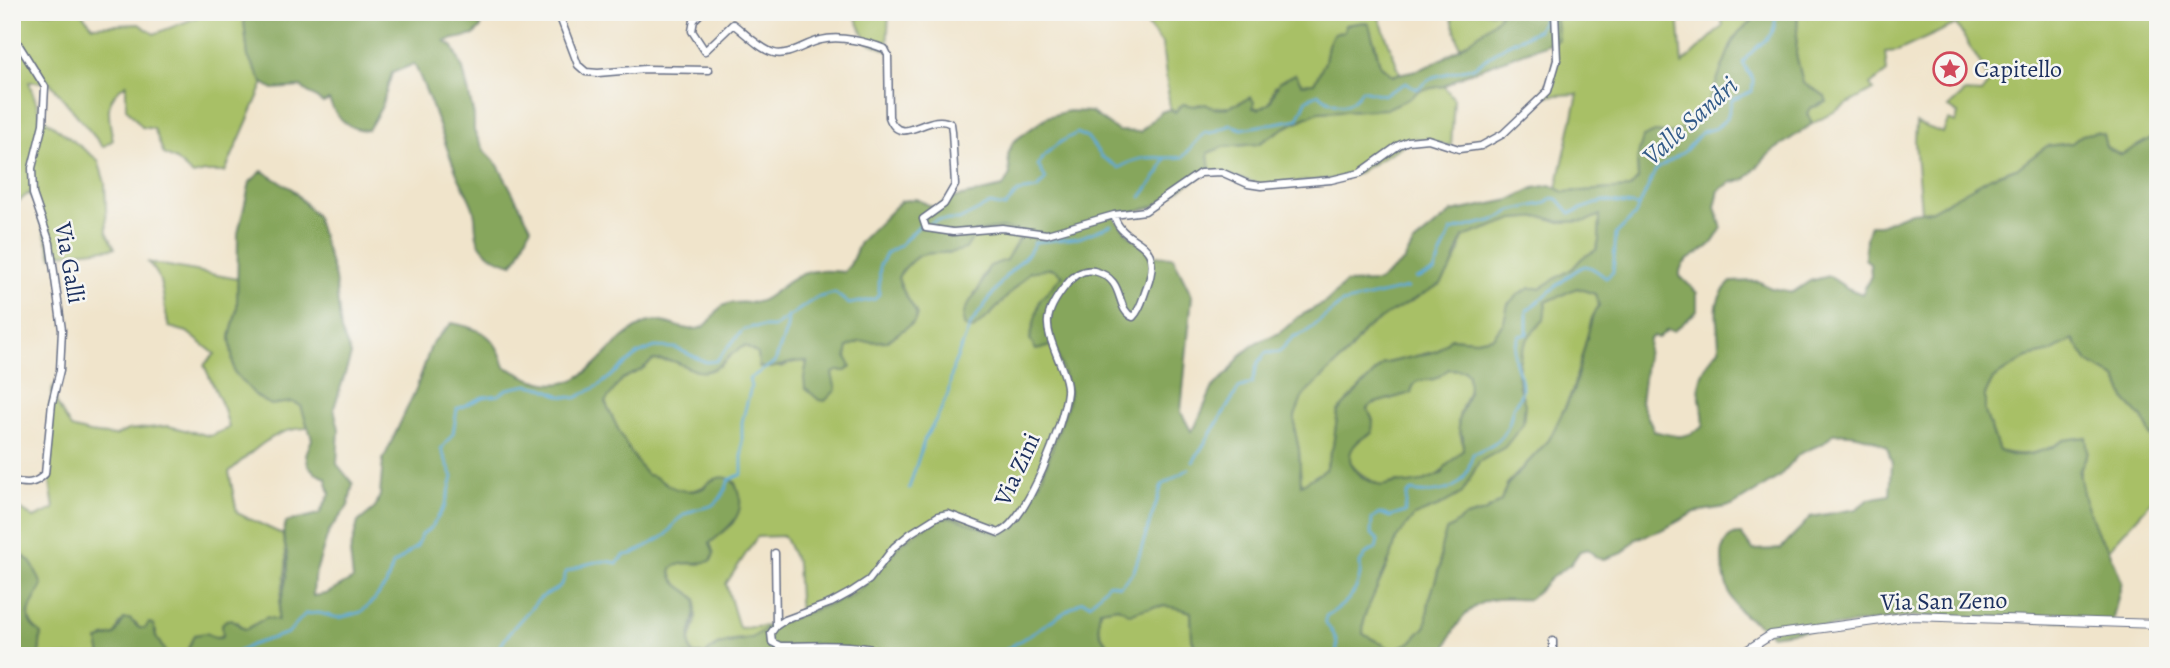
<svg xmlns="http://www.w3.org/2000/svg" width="2170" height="668" viewBox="0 0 2170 668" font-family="Alegreya,serif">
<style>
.green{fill:#a8c066;stroke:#627862;stroke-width:2}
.forest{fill:#86a65b;stroke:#506a5c;stroke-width:2;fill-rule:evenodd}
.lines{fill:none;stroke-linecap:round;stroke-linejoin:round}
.stream{stroke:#5eaad7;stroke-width:2.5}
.minor-casing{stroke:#666e84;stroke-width:9}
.tertiary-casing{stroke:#666e84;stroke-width:10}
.minor{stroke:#fff;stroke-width:6}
.tertiary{stroke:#fff;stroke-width:8}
.labels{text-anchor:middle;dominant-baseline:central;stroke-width:5;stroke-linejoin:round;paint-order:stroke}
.poi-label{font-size:24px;fill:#1b2f5e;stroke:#f6f6f2;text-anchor:start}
.street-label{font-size:24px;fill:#1b2f5e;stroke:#f6f6f2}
.water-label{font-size:26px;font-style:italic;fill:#325a88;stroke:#f6f6f2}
</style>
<rect width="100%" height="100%" fill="#f6f6f2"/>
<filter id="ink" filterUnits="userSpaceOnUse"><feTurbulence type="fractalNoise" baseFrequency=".0143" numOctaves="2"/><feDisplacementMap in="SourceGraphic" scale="14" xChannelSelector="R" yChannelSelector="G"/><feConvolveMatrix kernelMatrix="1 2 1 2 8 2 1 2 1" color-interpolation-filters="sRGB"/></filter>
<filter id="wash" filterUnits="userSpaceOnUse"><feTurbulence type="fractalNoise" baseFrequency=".00686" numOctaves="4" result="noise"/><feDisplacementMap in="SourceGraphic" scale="28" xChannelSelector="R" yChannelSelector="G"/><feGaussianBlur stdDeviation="1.57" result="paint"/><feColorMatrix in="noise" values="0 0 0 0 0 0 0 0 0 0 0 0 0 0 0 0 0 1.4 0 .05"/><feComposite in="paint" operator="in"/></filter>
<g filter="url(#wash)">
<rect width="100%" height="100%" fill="#f0e4cb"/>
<!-- green -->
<path class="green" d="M 12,12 L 80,12 L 93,26 L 139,24 L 154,34 L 196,18 L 199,12 L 243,12 L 248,57 L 264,83 L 225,172 L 205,172 L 193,175 L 176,160 L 164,154 L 154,129 L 142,127 L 126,108 L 126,84 C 103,100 108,115 113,140 L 103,147 L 47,79 L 45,82 L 29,82 L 41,116 L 98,160 L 105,183 L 107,232 L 115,248 L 58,254 L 52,257 L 35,203 L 29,193 L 12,207 Z
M 853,12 L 889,12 L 887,50 L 867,42 Z
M 1148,12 L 1377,12 L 1400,73 L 1393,76 L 1380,65 L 1375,42 L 1364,22 L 1346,25 L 1344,31 L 1333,34 L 1328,45 L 1325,62 L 1314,83 L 1275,86 L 1270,103 C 1260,112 1253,108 1245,100 L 1229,107 L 1211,108 L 1200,104 L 1194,106 L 1183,104 L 1175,112 L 1170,109 L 1162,44 L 1148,26 Z
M 1450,12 L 1502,12 L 1494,24 L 1460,47 Z
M 1555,12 L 1678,12 L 1682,64 L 1723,26 L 1720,12 L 1757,12 L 1753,20 L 1739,32 L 1732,43 L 1708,103 L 1684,128 L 1672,134 L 1655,132 L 1637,159 L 1638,179 L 1630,188 L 1564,192 L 1557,188 L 1578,94 L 1543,96 L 1554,71 Z
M 1798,12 L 2158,12 L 2158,137 L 2153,137 L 2121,155 L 2106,147 L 2103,134 L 2082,135 L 2072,143 L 2047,146 L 2019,167 L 1998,174 L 1932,210 L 1921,211 L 1915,142 L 1916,123 L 1943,133 L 1948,120 L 1956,123 L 1958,113 L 1948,108 L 1965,92 L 1981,93 L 1988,84 L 1983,68 L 1956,24 L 1898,51 L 1885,52 L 1887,72 L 1870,85 L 1873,90 L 1812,124 L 1807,113 L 1810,108 L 1822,105 L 1825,96 L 1803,83 L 1796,54 Z
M 1444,86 L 1454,99 L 1451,146 L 1415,138 L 1356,174 L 1332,179 L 1263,185 L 1210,170 L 1207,153 L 1223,147 L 1258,144 L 1284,128 L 1318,112 L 1386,109 L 1410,98 L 1420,90 Z
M 1600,214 L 1599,241 L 1596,250 L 1582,258 L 1573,268 L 1540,288 L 1530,288 L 1508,304 L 1504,322 L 1493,337 L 1476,340 L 1451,338 L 1437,351 L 1383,364 L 1338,411 L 1333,446 L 1325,471 L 1301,486 L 1299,450 L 1295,431 L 1295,416 L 1302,396 L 1348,353 L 1365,330 L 1387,314 L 1417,298 L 1451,269 L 1460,251 L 1463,237 L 1514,219 L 1545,217 L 1560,222 L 1586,221 Z
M 1001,228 L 1024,232 L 1006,260 L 990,266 L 983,276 L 980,287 L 974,294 L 973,329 L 992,313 L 1030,271 L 1052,268 L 1063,275 L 1040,300 L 1030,339 L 1041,347 L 1053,345 L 1068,379 L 1067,406 L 1040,483 L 1015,528 L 864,586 L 850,597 L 800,617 L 797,564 L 784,536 L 757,537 L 726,584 L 739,628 L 770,626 L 752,638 L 732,640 L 717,645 L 706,654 L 693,654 C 684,640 697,630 696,616 C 696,608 692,600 690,593 C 680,587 671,581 671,568 L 682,563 L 701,564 L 709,543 L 733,523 L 740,505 L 735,482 L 711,481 C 699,492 681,495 667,486 C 658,481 658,476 647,475 C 629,454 617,427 605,402 L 622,379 L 641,370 L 653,360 L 674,361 L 693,370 L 720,366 L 737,349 L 745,346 L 758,354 L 759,367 L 782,367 L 795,360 L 807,362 L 804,378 C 835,373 837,377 848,347 L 859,342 L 887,341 L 914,322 L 917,315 C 911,301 901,292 898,277 C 916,251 922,253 952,253 L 976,232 Z
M 147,262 L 238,279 L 237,309 L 230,337 L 234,372 L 278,402 L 292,401 L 301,405 L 308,428 C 275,427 253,451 229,472 L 237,513 L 282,534 C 293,570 279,586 278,620 L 262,620 L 247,629 L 242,628 L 238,622 L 222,624 L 223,636 L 192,640 L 185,656 L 168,656 L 156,637 L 156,631 L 139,628 L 136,623 L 120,623 L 115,635 L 103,637 L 101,656 L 39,656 L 41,634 C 27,624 26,612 36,599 L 22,554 L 12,552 L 12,508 L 20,509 L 34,518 L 54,509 L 49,475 L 52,439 L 50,408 L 53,386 L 57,404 L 71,428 L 89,433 L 115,436 L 128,430 L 168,426 L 210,436 L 229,428 L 224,409 L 204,365 L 215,354 L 187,332 L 169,327 C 162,305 166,276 147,262 Z
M 1577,288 L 1595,294 L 1599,305 L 1592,318 L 1572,392 L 1549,440 L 1507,484 L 1501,501 L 1484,512 L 1463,518 L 1441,548 L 1440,566 L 1429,601 L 1426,626 L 1410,643 L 1393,650 L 1363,634 L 1364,617 L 1392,554 L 1396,539 L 1414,516 L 1439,506 L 1462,493 L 1479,462 L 1505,447 L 1525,404 C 1516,380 1515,357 1530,335 C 1542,319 1544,324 1546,302 Z
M 2073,339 L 2088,362 L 2117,379 L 2126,401 L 2143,419 L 2152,437 L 2158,441 L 2158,494 L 2109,549 C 2094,530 2078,499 2080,474 C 2080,467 2086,459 2088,452 L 2064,440 C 2044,453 2022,458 1999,451 L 1985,412 L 1985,395 L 1993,379 L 2028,357 L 2051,352 Z
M 1448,369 L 1464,370 C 1479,386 1458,405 1458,423 C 1459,433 1463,440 1463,450 C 1449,466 1431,486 1408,484 C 1399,484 1406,482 1397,482 C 1391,483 1387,485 1381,486 C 1367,478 1337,464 1354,443 C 1361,436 1367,430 1373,421 L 1368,409 L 1372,404 L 1411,393 C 1414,378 1421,381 1434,379 C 1438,378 1444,372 1448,369 Z
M 1173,606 L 1191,612 L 1192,639 L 1199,656 L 1126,656 L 1107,645 L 1097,627 L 1100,610 L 1118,607 L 1131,613 L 1148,607 Z"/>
<!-- forest -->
<path class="forest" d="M 243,12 L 483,12 L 481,15 L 481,27 L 474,35 L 445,41 L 453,47 L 463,69 L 474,116 L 474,131 L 485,152 L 498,165 L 531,227 L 519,255 L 512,264 C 498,260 483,254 478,240 C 474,230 477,218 473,208 C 469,195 460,183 455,169 C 441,134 431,98 414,64 L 392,73 L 381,108 L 368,130 C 349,130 336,118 329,100 L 323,103 L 301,87 L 273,89 L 262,82 L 248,57 Z
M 1502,12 L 1555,12 L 1558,40 L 1466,74 L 1444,86 L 1420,90 L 1410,98 L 1386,109 L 1318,112 L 1284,128 L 1258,144 L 1223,147 L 1208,153 L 1210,170 L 1153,207 L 1114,216 L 1126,232 L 1154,256 L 1173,257 L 1192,296 L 1181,412 L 1191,431 L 1195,427 L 1213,387 L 1229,372 L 1241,355 L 1257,342 L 1280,333 L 1298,317 L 1326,302 L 1346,283 L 1378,282 L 1404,261 L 1413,244 L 1452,212 L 1510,200 L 1534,188 L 1551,185 L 1564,192 L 1630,188 L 1638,179 L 1637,159 L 1643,137 L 1655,132 L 1672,134 L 1684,128 L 1708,103 L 1732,43 L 1739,32 L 1753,20 L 1757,12 L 1798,12 L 1796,54 L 1803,83 L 1825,96 L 1827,102 L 1810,108 L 1807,113 L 1812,124 L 1770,153 L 1745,180 L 1732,182 L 1719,190 L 1715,207 L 1722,228 C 1718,233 1716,239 1712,243 C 1702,255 1678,258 1680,276 L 1697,293 L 1697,311 L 1674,331 L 1667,330 L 1658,338 L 1653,336 L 1649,340 L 1641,402 L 1654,431 C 1678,437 1682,440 1703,427 C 1705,415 1702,410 1700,399 C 1697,378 1705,364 1719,349 C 1719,321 1708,303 1731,282 L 1758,281 L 1771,288 L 1793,292 L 1810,281 L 1829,276 L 1847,288 L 1862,294 L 1871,276 L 1870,263 L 1865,259 L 1866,238 L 1870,225 L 1880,225 L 1911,212 L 1932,210 L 1991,177 L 2019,167 L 2047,146 L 2072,143 L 2082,135 L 2096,132 L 2103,134 L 2106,147 L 2121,155 L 2153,137 L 2158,137 L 2158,441 L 2152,437 L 2143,419 L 2126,401 L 2117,379 L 2088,362 L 2073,339 L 2051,352 L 2028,357 L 1993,379 L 1985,395 L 1985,412 L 1999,451 L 2015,456 L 2031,454 L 2051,448 L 2064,440 L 2086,437 L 2088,452 L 2079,472 L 2084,498 L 2099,536 L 2109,549 L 2122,582 L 2112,622 L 1911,616 L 1771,635 C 1761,624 1747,620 1737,608 C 1726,593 1708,533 1741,534 L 1753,550 L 1781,549 C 1790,537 1801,529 1810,517 L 1856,509 L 1869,499 L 1890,495 L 1892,464 L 1887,447 C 1870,437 1853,432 1833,434 L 1824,443 L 1799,454 L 1779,477 L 1732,506 L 1695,512 L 1664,529 L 1636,539 L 1623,553 L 1604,559 L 1597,558 L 1588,549 L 1580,551 L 1571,564 L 1551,578 L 1530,599 C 1518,600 1503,597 1491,600 C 1466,605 1449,633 1444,656 L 1199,656 L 1192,639 L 1191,612 C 1167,604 1154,604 1130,614 L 1118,607 L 1100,610 C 1095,636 1104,643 1126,656 L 185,656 L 194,635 L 206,633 L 217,638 L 223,636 L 222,624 L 226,620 L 232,619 L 242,628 L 247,629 L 267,617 L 278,620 C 279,601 287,584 288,565 C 289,547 279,541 286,522 L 319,514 L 330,494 L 326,478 L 315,473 L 308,465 L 306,454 L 312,439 L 301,406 L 292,402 L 271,405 L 256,396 L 234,372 L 230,337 L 237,309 L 238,233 L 250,182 L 262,171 L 292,189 L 316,216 L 335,278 L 341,331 L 351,355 L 334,408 L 339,429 L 337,464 L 353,484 L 348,506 L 329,531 L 314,578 L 313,596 L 326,594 L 353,579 L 350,553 L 358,522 L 375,508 L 380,495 L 383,460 L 416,389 L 432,343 L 452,323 C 482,329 496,335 505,367 C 515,371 524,377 534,380 C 588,399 604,341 646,323 C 664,315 684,336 703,327 C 711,323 714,313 721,307 C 732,300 745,304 757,302 C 767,300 772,293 780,288 C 804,269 815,269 844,272 L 850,265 L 860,242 L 901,201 L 917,199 L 936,209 L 949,199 L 1003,187 L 1010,174 L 1008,155 L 1013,142 L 1047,117 L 1068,111 L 1091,112 L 1118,131 L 1140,132 L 1161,112 L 1170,109 L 1175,112 L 1183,104 L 1194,106 L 1206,104 C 1220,115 1237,103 1251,97 L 1254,102 L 1253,108 L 1259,109 L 1270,103 L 1279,82 L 1295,74 L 1302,84 L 1314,83 L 1325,62 L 1328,45 L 1333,34 L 1344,31 L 1345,25 L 1364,22 L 1369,24 L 1380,65 L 1393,76 C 1402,72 1411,72 1420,69 C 1442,62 1489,30 1502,12 ZM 1600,215 L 1599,241 L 1596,250 L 1582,258 L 1573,268 L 1540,288 L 1530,288 L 1516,296 L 1508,304 L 1504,322 L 1493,337 L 1476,340 L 1451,338 L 1437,351 L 1383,364 L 1338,411 L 1333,446 L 1325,470 L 1301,485 L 1299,450 L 1295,431 L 1295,416 L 1303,396 L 1348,353 L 1365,330 L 1388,314 L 1441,284 L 1451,269 L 1463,237 L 1514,219 L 1545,217 L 1560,222 L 1587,221 ZM 1001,228 L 1023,232 L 1006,260 L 990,266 C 985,273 984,280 980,287 C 973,300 958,311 965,327 L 973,329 L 992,313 L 1030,272 L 1052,268 L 1063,275 L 1040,300 L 1030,339 L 1036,350 L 1054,345 L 1070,392 L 1067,406 L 1040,483 L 1015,528 L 999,534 L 955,518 L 946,517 L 935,521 L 902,543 L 888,557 L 864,586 L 850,597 L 770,626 L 752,638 L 717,645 L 706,654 L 693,654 C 683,639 699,619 696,599 C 686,588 670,585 671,568 C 684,560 697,565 711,561 L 714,554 L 710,543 C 723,532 743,519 740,499 C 737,482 729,471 711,481 C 707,484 707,486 703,488 C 697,491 687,491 681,490 C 666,488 661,476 647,475 C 629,454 617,427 605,402 L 622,379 L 641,370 L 653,360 C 661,360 669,360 676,362 C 688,367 700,376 713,369 C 726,363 731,351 745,346 L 758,354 L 759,367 C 778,371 789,359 807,362 L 804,378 L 805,388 L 819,400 L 825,401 L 836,390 L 832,374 L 837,371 L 846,371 L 851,366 L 846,357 L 848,347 L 859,342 L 887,341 L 914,322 L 917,315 C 911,301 901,292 898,277 C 924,240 930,260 966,249 L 976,232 ZM 1577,288 L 1595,294 L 1599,305 L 1592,318 L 1573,392 L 1549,440 L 1507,485 L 1501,501 L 1484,512 L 1463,518 L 1446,531 L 1441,547 L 1440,566 L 1429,601 L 1426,626 L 1411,642 L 1393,650 L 1363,634 L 1364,617 L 1392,554 L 1396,539 L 1414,516 L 1439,506 L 1462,493 L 1479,462 L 1505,447 L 1523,424 L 1525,404 L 1519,387 L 1517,372 L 1521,352 L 1530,335 L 1544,320 L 1546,302 ZM 1449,369 L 1464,370 L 1468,375 L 1469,391 L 1459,418 L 1458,428 L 1463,437 L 1463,450 L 1445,467 L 1443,473 L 1421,482 L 1408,484 L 1399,482 L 1381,486 C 1374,482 1366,481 1361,476 C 1340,458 1352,442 1372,433 L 1373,421 L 1368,409 L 1372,404 L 1411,393 C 1414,378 1422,381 1434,379 C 1438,378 1444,372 1449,369 Z
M 12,552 C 31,555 35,569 42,585 C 34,604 17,618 41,633 L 39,656 L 12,656 Z
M 124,619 L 130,619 L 139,628 L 145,628 L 149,623 L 154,625 L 156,637 L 168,656 L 101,656 L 98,640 L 115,635 Z"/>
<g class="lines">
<!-- stream -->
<path class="stream" d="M 1141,197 L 1159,173 L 1165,159
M 930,223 L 938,220 L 959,220 L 990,204 L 1005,207 L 1018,192 L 1037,189 L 1046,179 L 1038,165 C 1048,148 1060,142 1077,133 L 1088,138 L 1102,157 L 1119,168 C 1144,152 1157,160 1183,157 L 1205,132 L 1211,133 L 1231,125 L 1242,129 L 1298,119 L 1307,99 L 1319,94 C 1337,108 1349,110 1362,90 L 1383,95 L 1406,83 L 1417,89 L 1433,77 L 1474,67 L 1506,45 L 1538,30 L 1543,20 L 1542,12
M 1416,279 L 1434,272 L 1451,231 L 1498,219 L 1511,211 L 1546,203 L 1552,198 L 1558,199 L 1570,213 L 1604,201 L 1640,206
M 1193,462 L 1239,388 L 1252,383 L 1258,362 L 1266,353 L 1279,352 L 1293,337 L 1306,332 L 1342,303 L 1407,288
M 909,488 L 925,438 L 937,418 L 948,394 L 953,367 L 971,324 L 1006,276 L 1029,253 L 1035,242 L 1079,238 L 1111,225
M 230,656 L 251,645 L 288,633 L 305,614 L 319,613 L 339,618 L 361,612 L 374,600 L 386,585 L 393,565 L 417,546 L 421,535 L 431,528 L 445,506 L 453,477 L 441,449 L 453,434 L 457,409 L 483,397 L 499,395 L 507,389 L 528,385 L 543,388 L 561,396 L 576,398 L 600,385 L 638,354 L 655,347 L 675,348 L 706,362 L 716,361 L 743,330 L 753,327 L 774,327 L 816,298 L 835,293 L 849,304 L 875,299 L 879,294 L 880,265 L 887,253 L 899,246 L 919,226
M 493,656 L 513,628 L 540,598 L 558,588 L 563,582 L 566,572 C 583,565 599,558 617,563 L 625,555 L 632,554 C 643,548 656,542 666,535 C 671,530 674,522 680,518 C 704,499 715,520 729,480 L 742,474 L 742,422 L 751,387 L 749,379 L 775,362 L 787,328 L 788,316
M 1000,656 L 1004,651 L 1082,601 L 1090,604 L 1109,583 L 1120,586 L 1134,571 L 1162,485 L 1189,469
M 1336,656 C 1339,640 1335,634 1325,623 L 1326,616 C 1347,604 1363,589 1360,563 L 1367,553 L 1376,549 L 1378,540 L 1371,533 L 1372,519 L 1380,513 L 1390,517 L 1405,512 L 1407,495 L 1411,491 C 1426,494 1450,493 1461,481 C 1468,475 1470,462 1473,454 C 1490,448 1502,442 1509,424 C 1511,419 1511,413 1513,408 C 1516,401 1522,397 1522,388 C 1523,368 1507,364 1519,336 L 1527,334 L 1527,310 C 1539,303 1577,265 1586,266 C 1593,267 1601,274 1606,278 L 1613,272 L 1616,234 L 1635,215 L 1656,170 L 1685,151 L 1702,132 L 1716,128 L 1727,118 L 1732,100 L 1752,91 L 1753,80 L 1743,63 C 1754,42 1779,42 1775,12"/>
</g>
</g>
<g filter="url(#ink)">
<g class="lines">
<defs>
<path id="minor" d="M 558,12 L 578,65 L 586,72 L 598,73 L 645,69 L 709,70
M 702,12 L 694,20 L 692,31 L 705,51 L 733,24 C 745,33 760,49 774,53 C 789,57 805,43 821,40 C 840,35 867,42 885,49 L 888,55 L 889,117 C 901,150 929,110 951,124 L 952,131 L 955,185 L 944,204 L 923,219 L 926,228 L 953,232 L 1002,228 L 1047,234 L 1114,215 L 1145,211 L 1200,173 L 1221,172 L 1248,184 L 1261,186 L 1331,180 L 1360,173 L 1399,145 L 1408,141 L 1428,139 L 1459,149 L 1481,146 L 1503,134 L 1548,91 L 1557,60 L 1555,12
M 12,34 L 45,87 L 43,124 L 32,168 L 33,194 L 50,243 L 62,330 L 60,370 L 52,403 L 45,474 C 34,485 27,484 12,481
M 775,553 L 776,626
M 1553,641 L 1553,656
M 889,656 C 870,641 806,646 780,646 L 772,642 L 771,633 L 776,626 L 785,620 L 831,603 L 851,592 L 869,580 L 894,547 L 911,533 L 938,516 L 948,514 L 999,533 C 1028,520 1064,423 1067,392 C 1068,383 1064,374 1061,366 C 1046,328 1039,318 1067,284 C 1074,275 1083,269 1094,271 C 1127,279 1114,309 1133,317 C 1141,309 1143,297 1147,287 C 1166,235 1122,248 1114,215"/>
<path id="tertiary" d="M 1738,656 L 1771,635 L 1911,616 L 2158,624"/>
</defs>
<!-- minor casing -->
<use href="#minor" class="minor-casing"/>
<!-- tertiary casing -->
<use href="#tertiary" class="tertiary-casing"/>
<!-- minor -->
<use href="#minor" class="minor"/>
<!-- tertiary -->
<use href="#tertiary" class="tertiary"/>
</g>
</g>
<!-- icons -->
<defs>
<symbol id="sight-ring" viewBox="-11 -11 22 22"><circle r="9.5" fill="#f6f6f2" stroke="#d1495b" stroke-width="1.5"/><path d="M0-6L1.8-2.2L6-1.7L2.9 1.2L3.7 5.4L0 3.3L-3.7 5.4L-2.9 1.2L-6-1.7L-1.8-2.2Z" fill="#d1495b"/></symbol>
</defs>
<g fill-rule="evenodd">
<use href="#sight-ring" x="1931" y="50" width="38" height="38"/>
</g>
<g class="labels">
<!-- poi labels -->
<g class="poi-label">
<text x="1974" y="69">Capitello</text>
</g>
<!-- street labels -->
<g class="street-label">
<text transform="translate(70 263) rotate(80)">Via Galli</text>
<text transform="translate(1017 469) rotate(-65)">Via Zini</text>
<text transform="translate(1944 601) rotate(-1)">Via San Zeno</text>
</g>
<!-- water labels -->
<g class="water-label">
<text transform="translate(1690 121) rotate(-42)">Valle Sandri</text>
</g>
</g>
<!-- margin -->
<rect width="2170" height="668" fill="none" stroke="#f6f6f2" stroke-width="42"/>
</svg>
